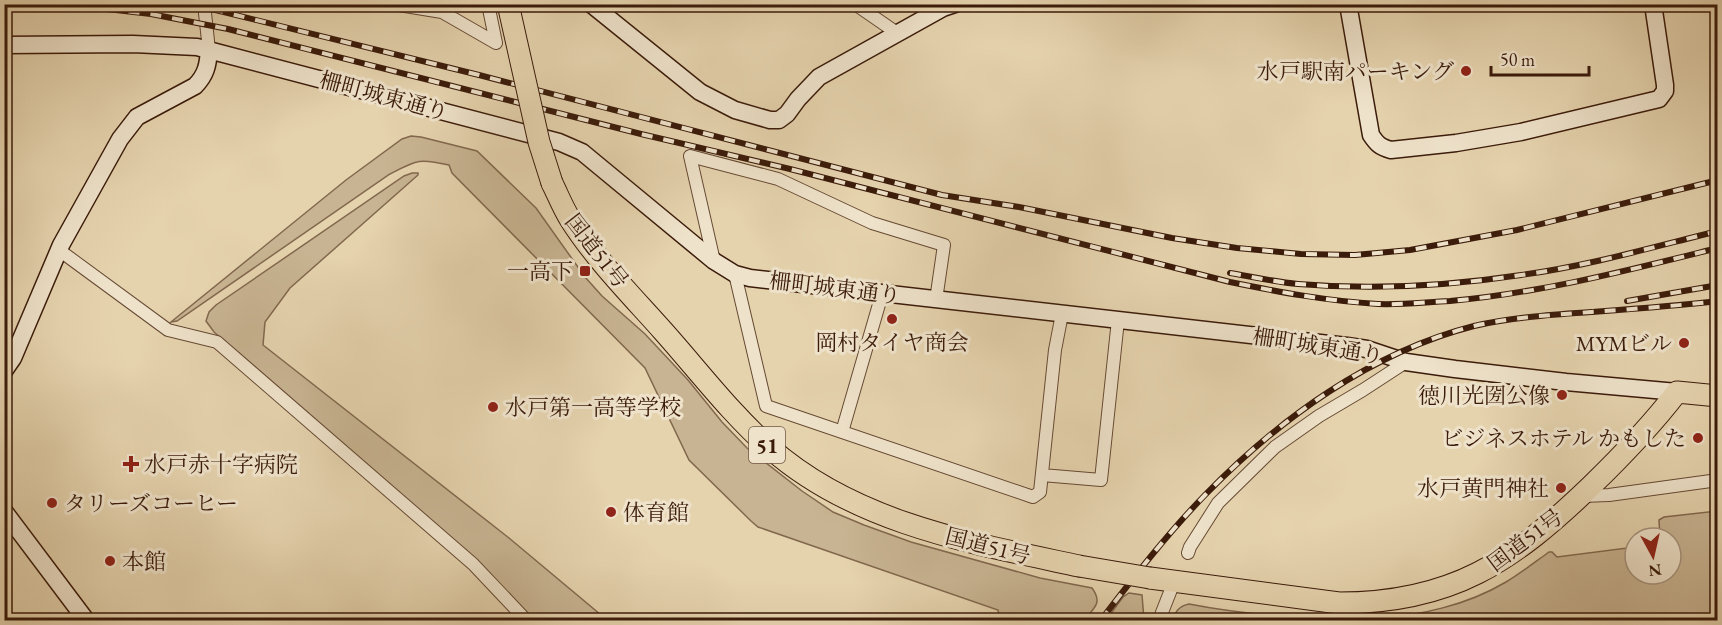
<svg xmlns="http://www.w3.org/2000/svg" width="1722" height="625" viewBox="0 0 1722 625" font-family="'EB Garamond','Noto Serif JP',serif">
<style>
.green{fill:#c8b492;stroke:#82684e;stroke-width:1.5}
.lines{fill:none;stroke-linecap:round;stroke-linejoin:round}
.street-casing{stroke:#664933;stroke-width:14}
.secondary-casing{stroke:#3b1b0a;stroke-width:19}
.highway-casing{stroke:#3b1b0a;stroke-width:23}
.street{stroke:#eee2ca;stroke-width:12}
.secondary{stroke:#eee2ca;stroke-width:16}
.highway{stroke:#e5d3ae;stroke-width:21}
.rail-casing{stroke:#3b1b0a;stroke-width:6}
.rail{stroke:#eee2ca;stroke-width:4;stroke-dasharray:11;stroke-linecap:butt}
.highway-bridge-casing{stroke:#3b1b0a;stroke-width:23;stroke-linecap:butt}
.highway-bridge{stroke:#e5d3ae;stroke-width:21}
.poi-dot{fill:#8f2418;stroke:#eee2ca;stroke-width:2}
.labels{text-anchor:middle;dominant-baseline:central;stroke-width:6;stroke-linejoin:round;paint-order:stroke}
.shield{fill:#eee2ca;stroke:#715744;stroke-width:1.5}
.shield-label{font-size:21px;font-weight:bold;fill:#3b1b0a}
.poi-label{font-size:22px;fill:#3b1b0a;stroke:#eee2ca;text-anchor:end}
.street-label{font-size:22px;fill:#3b1b0a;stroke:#eee2ca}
</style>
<rect width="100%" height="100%" fill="#e5d3ae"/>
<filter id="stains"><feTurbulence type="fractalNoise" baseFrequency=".00333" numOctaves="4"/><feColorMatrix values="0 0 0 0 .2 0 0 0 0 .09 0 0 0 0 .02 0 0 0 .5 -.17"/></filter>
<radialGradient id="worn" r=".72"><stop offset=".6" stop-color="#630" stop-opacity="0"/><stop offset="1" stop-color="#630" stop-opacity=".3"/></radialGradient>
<!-- green -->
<path class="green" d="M 411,136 L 421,137 L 477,151 L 536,208 L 585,277 L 602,296 L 645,334 L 688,380 L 722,422 L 747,448 L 802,491 L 833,512 L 864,525 L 911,542 L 1040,578 L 1092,588 C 1103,603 1094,608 1084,620 L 999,620 L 1000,618 L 998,610 L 758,527 L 751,521 L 689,460 L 645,368 L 452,173 L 449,165 C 419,158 417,160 390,174 L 177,321 L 171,322 L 346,180 L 402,139 Z
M 412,173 L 418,173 L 418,175 L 290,288 L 265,322 L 263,345 L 509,538 L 607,620 L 532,620 L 478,561 L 214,332 L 206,321 L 209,312 L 216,305 L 404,176 Z
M 1717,511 L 1717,620 L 1373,620 C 1421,614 1464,607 1506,582 C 1521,573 1535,562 1549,552 L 1552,552 L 1557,557 L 1635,547 L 1635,574 L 1671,574 L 1671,538 L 1660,538 L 1659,520 L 1664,517 Z
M 1129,593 L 1142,595 L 1144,620 L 1106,620 L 1123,597 Z
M 1189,604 C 1240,614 1292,618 1345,620 L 1172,620 C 1175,612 1179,606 1189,604 Z"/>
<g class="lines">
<defs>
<path id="street" d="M 204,4 L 209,50
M 393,4 L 442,12 L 496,43 L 488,4
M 855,4 L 897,33
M 59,250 L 168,330 L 217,342 L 473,564 L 526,620
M 714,261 L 690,156 L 778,179 L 872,223 L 944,245 L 936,300
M 735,274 L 766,406 L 1033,497 L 1040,492 L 1055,350 L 1062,314
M 842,432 L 882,294
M 1042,475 L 1101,480 L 1118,320
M 1582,496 L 1609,495 L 1718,480
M 1188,553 L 1190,547 L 1218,503 L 1275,447 L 1319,416 L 1363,390 L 1406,362
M 1159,620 L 1174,582"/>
<path id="secondary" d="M 591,4 L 700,92 L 735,110 L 770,120 L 779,120 L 787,114 L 798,99 L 819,77 L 943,8 L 955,4
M 1348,4 L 1371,135 C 1377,144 1380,147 1391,150 L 1456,143 L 1521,132 L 1659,99 L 1665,91 L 1665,85 L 1653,4
M 4,45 L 133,44 L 197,47 L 559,142 L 582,152 L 714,261 L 735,274 L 750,278 L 1347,346 L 1367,349 L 1406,362 L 1455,369 L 1566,382 L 1677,392
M 4,371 L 13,358 L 61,245 L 120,139 L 137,117 L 195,86 C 206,75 208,65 209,50
M 4,511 L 86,620"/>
<path id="highway" d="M 552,183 C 558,195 563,208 570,219 C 596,260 631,295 663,331 C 697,369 731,414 770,448 C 855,523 971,543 1079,566
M 1150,578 L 1339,603 C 1452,603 1512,562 1591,486 C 1622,456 1651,426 1677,392 L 1718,396"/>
</defs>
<!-- street casing -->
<use href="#street" class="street-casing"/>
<!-- secondary casing -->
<use href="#secondary" class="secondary-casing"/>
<!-- highway casing -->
<use href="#highway" class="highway-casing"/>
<!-- street -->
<use href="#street" class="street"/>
<!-- secondary -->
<use href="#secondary" class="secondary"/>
<!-- highway -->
<use href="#highway" class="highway"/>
<defs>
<path id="rail" d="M 63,4 L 151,14 L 228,29 L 641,134 L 790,169 L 1230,282 C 1279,292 1327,301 1378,304 C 1402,305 1426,302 1450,301 C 1541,293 1629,270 1718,248
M 191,4 L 479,75 L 942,195 L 1019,207 L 1172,238 L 1237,248 L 1301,254 L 1355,255 L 1410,250 L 1517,230 L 1718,180
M 1230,273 C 1253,277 1276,282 1298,284 C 1372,290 1448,286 1521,275 C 1588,266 1653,247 1718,231
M 1627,301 L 1718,285
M 1101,620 C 1134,577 1167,534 1205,495 C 1278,420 1371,352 1474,326 C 1513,317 1552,315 1591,312 C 1633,309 1676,306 1718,301"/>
</defs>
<!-- rail casing -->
<use href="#rail" class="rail-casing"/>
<!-- rail -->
<use href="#rail" class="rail"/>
<defs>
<path id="highway-bridge" d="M 508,4 L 539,142 L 552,183
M 1079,566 L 1150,578"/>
</defs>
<!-- highway-bridge casing -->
<use href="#highway-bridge" class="highway-bridge-casing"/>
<!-- highway-bridge -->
<use href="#highway-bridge" class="highway-bridge"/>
</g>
<!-- markers -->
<g class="poi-dot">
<circle cx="1466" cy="71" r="6"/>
<rect x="579" y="265" width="12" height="12" rx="3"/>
<circle cx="892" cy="319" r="6"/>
<circle cx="1684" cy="343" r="6"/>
<circle cx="1562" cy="395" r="6"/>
<circle cx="493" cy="407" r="6"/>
<circle cx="1698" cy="438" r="6"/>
<path d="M128 455h6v6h6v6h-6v6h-6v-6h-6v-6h6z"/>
<circle cx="1561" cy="488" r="6"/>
<circle cx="52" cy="503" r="6"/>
<circle cx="611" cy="512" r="6"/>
<circle cx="110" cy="561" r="6"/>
</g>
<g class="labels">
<!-- shield labels -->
<rect class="shield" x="749" y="427" width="36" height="36" rx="4.5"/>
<g class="shield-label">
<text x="767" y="445">51</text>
</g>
<!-- poi labels -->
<g class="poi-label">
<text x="1454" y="71">水戸駅南パーキング</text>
<text x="573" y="271">一高下</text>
<text x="892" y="342" text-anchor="middle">岡村タイヤ商会</text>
<text x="1672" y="343">MYMビル</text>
<text x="1550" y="395">徳川光圀公像</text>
<text x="505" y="407" text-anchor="start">水戸第一高等学校</text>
<text x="1686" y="438">ビジネスホテル かもした</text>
<text x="144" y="464" text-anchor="start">水戸赤十字病院</text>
<text x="1549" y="488">水戸黄門神社</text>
<text x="64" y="503" text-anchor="start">タリーズコーヒー</text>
<text x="623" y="512" text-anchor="start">体育館</text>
<text x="122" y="561" text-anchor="start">本館</text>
</g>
<!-- street labels -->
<g class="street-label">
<text transform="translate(384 96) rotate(15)">柵町城東通り</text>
<text transform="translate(597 251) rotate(52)">国道51号</text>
<text transform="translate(835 288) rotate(7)">柵町城東通り</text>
<text transform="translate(1318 346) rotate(9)">柵町城東通り</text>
<text transform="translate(1525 540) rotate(-37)">国道51号</text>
<text transform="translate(988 546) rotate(14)">国道51号</text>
</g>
</g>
<!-- margin -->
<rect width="1722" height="625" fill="none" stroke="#e5d3ae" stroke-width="24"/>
<rect x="6" y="6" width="1710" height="613" fill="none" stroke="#3b1b0a" stroke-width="3"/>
<rect x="12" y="12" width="1698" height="601" fill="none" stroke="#3b1b0a" stroke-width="1.5"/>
<!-- north arrow -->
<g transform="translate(1653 556) rotate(172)"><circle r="28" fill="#eee2ca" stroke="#a6927d" stroke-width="1.5"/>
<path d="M0-4.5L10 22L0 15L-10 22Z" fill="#8f2418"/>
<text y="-9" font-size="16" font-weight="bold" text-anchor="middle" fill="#3b1b0a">N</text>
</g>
<!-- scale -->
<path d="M1491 66v9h98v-9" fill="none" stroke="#3b1b0a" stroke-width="3"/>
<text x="1500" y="66" font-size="18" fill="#3b1b0a" stroke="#eee2ca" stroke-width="4.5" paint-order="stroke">50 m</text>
<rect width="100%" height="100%" filter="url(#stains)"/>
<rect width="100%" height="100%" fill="url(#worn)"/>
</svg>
